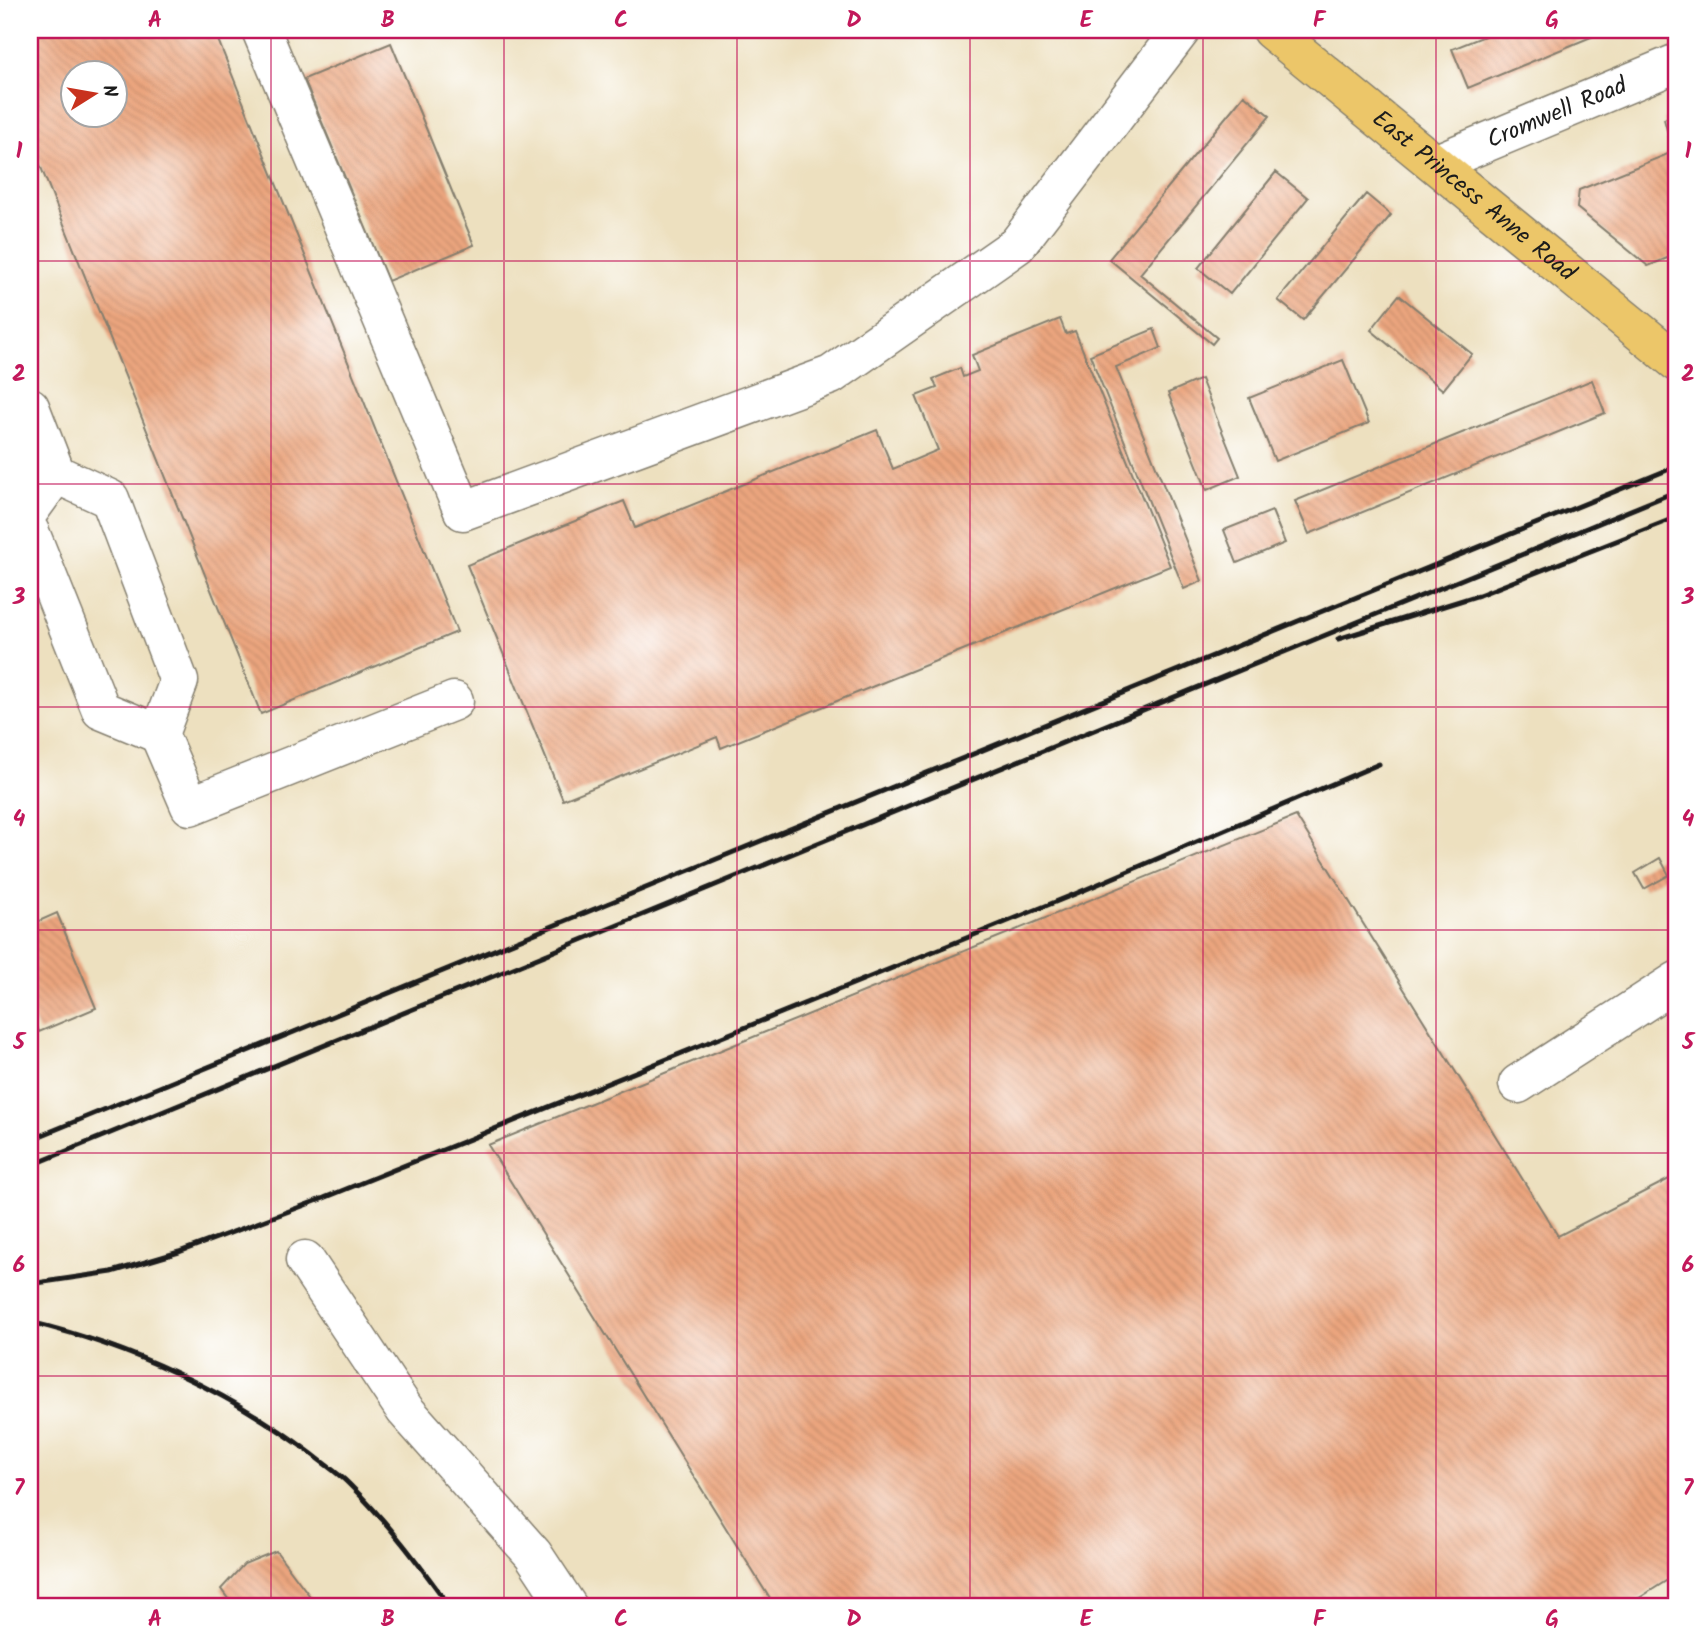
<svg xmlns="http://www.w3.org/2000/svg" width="1707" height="1637" viewBox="0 0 1707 1637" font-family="Kalam,sans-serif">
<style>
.building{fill:url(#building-back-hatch);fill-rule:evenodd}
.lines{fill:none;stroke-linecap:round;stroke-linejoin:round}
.minor-casing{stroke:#847e6e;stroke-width:41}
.major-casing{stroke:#847e6e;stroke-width:41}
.minor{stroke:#fff;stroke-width:38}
.major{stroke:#ecc669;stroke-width:38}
.rail{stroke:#1c1c1c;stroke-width:5}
.grid{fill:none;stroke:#c2185b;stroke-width:2;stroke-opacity:0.55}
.labels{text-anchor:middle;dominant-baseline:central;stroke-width:6;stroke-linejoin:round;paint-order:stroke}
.street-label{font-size:24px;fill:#1c1c1c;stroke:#fff}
.neatline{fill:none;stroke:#c2185b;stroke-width:2.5}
.grid-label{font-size:23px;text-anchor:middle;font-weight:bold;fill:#c2185b}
</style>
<defs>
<pattern id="building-back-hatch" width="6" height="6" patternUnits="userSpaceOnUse" patternTransform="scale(1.75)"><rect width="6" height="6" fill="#eba57e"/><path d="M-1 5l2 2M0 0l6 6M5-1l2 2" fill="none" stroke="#c98d6c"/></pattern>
</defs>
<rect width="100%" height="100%" fill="#fff"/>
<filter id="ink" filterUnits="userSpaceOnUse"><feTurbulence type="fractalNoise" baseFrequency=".0143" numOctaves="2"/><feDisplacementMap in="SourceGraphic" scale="14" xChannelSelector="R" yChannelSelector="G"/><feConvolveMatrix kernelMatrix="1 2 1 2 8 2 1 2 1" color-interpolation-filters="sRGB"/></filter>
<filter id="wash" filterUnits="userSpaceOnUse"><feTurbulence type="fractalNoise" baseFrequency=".00686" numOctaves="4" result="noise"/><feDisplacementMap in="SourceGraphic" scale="28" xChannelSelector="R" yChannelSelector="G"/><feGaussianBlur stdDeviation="1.57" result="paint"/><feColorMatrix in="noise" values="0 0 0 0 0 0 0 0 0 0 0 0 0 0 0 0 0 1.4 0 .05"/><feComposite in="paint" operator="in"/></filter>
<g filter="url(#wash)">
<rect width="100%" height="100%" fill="#ede0bf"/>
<g id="blocks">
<!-- building -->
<path class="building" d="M 30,30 L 214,30 L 457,632 L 261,714 L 30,140 ZM 74,74 L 116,74 L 116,116 L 74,116 Z
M 1482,30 L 1608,30 L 1468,88 L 1452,49 L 1485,36 Z
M 391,43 L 474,245 L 388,281 L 304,79 Z
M 1244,95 L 1270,116 L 1140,274 L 1217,338 L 1212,344 L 1109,259 Z
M 1677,113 L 1677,254 L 1648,266 L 1577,208 L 1579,190 L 1673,152 L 1664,119 Z
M 1276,172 L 1308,198 L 1230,294 L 1198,268 Z
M 1366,194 L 1391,215 L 1303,320 L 1278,300 Z
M 1399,295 L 1472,354 L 1443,390 L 1371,330 Z
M 1060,319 L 1066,334 L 1075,331 L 1170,566 L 721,748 L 717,737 L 563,800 L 467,565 L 624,501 L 635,528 L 877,430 L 893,469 L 938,450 L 916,396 L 937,388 L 933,379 L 960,368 L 963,377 L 978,371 L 972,355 Z
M 1154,329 L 1161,348 L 1116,367 L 1202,581 L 1184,589 L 1090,355 Z
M 1343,360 L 1369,423 L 1275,461 L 1249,398 Z
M 1201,379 L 1240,476 L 1207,490 L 1168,393 Z
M 1592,380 L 1605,413 L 1309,534 L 1295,501 Z
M 1272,511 L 1285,543 L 1237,563 L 1224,530 Z
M 1296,816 L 1558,1236 L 1677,1175 L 1677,1574 L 1625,1607 L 999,1607 L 997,1603 L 990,1607 L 775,1607 L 488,1145 Z
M 1660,858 L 1669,875 L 1644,889 L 1635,873 Z
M 57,913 L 96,1008 L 39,1032 L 30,1010 L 30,925 Z
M 276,1551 L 318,1607 L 234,1607 L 221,1589 L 244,1564 Z"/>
</g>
</g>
<g filter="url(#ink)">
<use href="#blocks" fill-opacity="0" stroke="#847e6e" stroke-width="2"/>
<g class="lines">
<defs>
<g id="minor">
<path d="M 261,30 L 463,511 L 831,375 L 1017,245 L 1181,30"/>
<path id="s1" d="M 1437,163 L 1677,63"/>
<path d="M 30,407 L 56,474 L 110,499 L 179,681 L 159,734 L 101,710 L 30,532"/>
<path d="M 30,510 L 56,474"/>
<path d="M 159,734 L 190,806 L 454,701"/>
<path d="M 1518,1084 L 1677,981"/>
<path d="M 305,1260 L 405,1410 L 533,1554 L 568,1607"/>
</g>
<g id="major">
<path id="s2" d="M 1271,30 L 1677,362"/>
</g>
</defs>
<!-- minor casing -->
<use href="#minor" class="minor-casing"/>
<!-- major casing -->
<use href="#major" class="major-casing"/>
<!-- minor -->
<use href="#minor" class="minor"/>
<!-- major -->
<use href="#major" class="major"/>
<!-- rail -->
<path class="rail" d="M 1338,639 L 1479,595 L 1677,517
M 30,1140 L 1677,466
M 30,1166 L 1677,491
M 30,1284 L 112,1272 L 179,1252 L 324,1198 L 1075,894 L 1379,764
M 30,1322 C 130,1346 230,1392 312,1454 C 324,1464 338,1473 349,1484 C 387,1521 419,1564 450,1607"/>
</g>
</g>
<!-- grid -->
<path class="grid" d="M 271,30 L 271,1607M 504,30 L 504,1607M 737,30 L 737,1607M 970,30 L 970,1607M 1203,30 L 1203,1607M 1436,30 L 1436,1607M 30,261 L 1677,261M 30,484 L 1677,484M 30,707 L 1677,707M 30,930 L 1677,930M 30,1153 L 1677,1153M 30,1376 L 1677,1376"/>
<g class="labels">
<!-- street labels -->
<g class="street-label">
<text stroke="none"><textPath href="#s1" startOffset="130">Cromwell Road</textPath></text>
<text stroke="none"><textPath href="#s2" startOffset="262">East Princess Anne Road</textPath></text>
</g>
</g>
<!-- margin -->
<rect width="1707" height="1637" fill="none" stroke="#fff" stroke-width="77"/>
<!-- north arrow -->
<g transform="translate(94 94) rotate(79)"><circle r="33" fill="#ffffff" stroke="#a4a4a4" stroke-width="2"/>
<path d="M0-5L12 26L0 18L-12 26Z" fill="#c8321e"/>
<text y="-10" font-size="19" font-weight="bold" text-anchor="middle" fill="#1c1c1c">N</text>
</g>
<rect x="38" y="38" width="1630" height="1560" class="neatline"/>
<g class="grid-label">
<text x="155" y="27">A</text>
<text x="388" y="27">B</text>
<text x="621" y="27">C</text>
<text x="854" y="27">D</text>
<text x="1086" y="27">E</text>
<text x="1319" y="27">F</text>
<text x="1552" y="27">G</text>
<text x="19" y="158">1</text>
<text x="1688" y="158">1</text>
<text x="19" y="381">2</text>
<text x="1688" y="381">2</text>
<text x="19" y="604">3</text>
<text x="1688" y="604">3</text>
<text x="19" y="826">4</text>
<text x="1688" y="826">4</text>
<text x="19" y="1049">5</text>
<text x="1688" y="1049">5</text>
<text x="19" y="1272">6</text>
<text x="1688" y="1272">6</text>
<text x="19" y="1495">7</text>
<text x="1688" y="1495">7</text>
<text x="155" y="1626">A</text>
<text x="388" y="1626">B</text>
<text x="621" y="1626">C</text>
<text x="854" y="1626">D</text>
<text x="1086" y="1626">E</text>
<text x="1319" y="1626">F</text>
<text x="1552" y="1626">G</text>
</g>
</svg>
